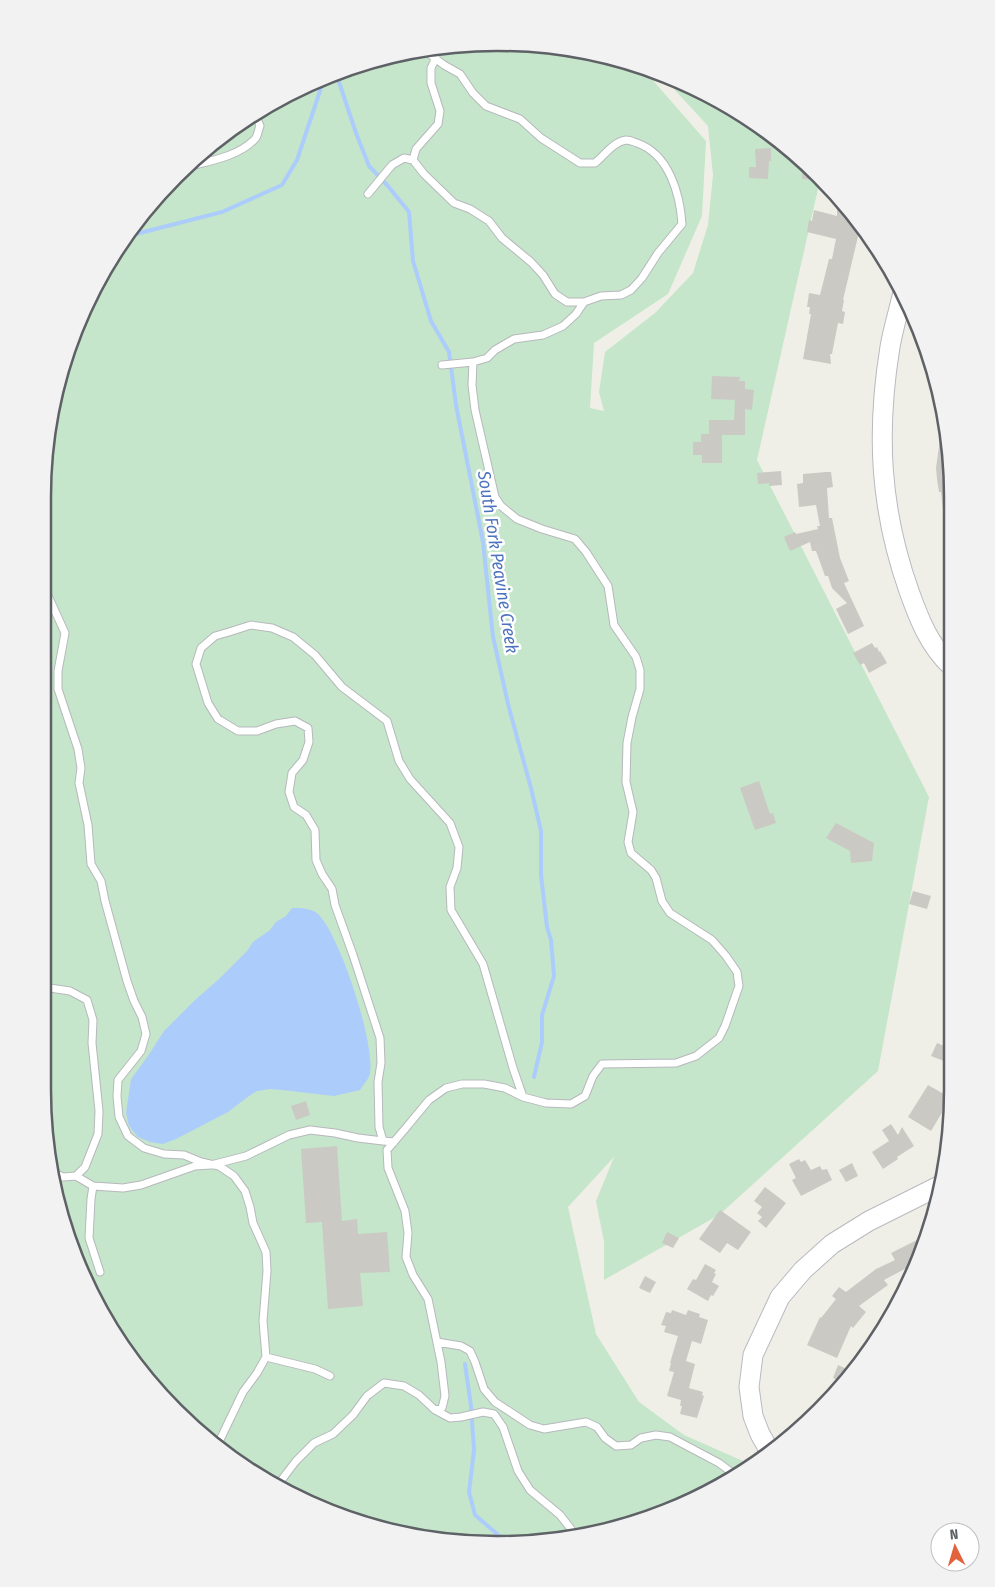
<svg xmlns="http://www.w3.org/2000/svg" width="995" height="1587" viewBox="0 0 995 1587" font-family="'Fira Sans Condensed',sans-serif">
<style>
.green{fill:#c5e6ca}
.water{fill:#acccfb}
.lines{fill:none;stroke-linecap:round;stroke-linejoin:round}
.stream{stroke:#acccfb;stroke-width:4}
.building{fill:#cbc9c4}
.lane-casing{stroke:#b7b8bd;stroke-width:9}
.secondary-casing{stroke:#b8bac0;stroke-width:21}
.lane{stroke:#fff;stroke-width:7}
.secondary{stroke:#fff;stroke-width:19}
.labels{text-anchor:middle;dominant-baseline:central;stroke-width:5;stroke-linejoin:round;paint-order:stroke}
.water-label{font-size:18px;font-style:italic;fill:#4e73be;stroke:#fff}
.rim{fill:none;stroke:#5e6166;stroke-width:2.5}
</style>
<rect width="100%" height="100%" fill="#f0efe7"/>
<!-- green -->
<path class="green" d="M 528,43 L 616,58 L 642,68 L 706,141 L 702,216 L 668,294 L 594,343 L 590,408 L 604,411 L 599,392 L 605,352 L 655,313 L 693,273 L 708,225 L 713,175 L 708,126 L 662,76 L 699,90 L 775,137 L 820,180 L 757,460 L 929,797 L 878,1071 L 719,1215 L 604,1280 L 604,1242 L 596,1201 L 614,1157 L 568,1207 L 596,1334 L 639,1402 L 684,1435 L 743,1461 L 749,1468 L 616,1529 L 468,1544 L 351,1520 L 221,1451 L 119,1343 L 67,1235 L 43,1089 L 46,438 L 77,323 L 137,220 L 198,155 L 270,103 L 352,67 L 438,46 Z"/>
<!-- water -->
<path class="water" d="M 292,908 C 301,908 311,908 318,914 C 340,935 375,1043 370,1073 C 369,1079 363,1085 360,1090 L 334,1096 L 282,1090 L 270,1089 L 257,1091 L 249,1096 L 228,1112 L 176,1139 L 163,1144 L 150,1142 L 138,1137 L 129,1126 L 126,1113 L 131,1079 L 148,1056 L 164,1031 L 195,1000 L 219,979 L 247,951 L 253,942 L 270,930 L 276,922 L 286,916 Z"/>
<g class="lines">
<!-- stream -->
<path class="stream" d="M 336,73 L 356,133 L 369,166 L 388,186 L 409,212 L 413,261 L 431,321 L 449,352 L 456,405 L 483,542 L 493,637 L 509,708 L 531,788 L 541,831 L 541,875 L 547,927 L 551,940 L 554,976 L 542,1015 L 542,1042 L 534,1077
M 128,236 L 222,212 L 282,185 L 297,160 L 324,79
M 465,1364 L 471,1406 L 474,1450 L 469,1492 L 475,1515 L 504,1540"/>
</g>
<!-- building -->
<path class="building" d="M 771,148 L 771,161 L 769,161 L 768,179 L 749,178 L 749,167 L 756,167 L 755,149 Z
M 803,163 L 809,169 L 821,180 L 802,179 Z
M 837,195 L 856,221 L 854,227 L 860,228 L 843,300 L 844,300 L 842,311 L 845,312 L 843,324 L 838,323 L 832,354 L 830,354 L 831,364 L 803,359 L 811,314 L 809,314 L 810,307 L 807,307 L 809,293 L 820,295 L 829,259 L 832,259 L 836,239 L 807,232 L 809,220 L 812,221 L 814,210 L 837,216 Z
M 712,376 L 740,377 L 739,381 L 745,381 L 745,389 L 754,390 L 752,410 L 745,409 L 745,435 L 722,435 L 722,463 L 702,463 L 702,455 L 693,455 L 693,442 L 701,442 L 701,434 L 709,434 L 709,420 L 734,420 L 735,400 L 711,399 Z
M 942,425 L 944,425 L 952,467 L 951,521 L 944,521 L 941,492 L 939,492 L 937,479 L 936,468 Z
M 781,471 L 782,485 L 769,486 L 769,483 L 758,484 L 757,473 Z
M 826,472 L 831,472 L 833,487 L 827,488 L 829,518 L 832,518 L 840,558 L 849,581 L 844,583 L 864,626 L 848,634 L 836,609 L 847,603 L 832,588 L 828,576 L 825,576 L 816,551 L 812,551 L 810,542 L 790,551 L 784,537 L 795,532 L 796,534 L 818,529 L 817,526 L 820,526 L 816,505 L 799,507 L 797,484 L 803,483 L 803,474 Z
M 872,643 L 875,648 L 877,647 L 879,652 L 880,651 L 887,663 L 869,673 L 864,663 L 860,665 L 853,653 Z
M 759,781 L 770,814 L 773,813 L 776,823 L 755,830 L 740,788 Z
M 836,823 L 874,843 L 872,861 L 851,863 L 850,851 L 826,838 Z
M 913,891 L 931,896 L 927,909 L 909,904 Z
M 937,1043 L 949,1048 L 949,1063 L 931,1056 Z
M 928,1085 L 949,1097 L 942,1110 L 943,1111 L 931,1131 L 908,1117 Z
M 306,1101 L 310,1115 L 296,1120 L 291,1106 Z
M 891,1124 L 898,1135 L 902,1127 L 914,1146 L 897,1157 L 898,1159 L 883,1169 L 872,1152 L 889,1141 L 882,1130 Z
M 337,1146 L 342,1221 L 357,1219 L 358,1234 L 387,1232 L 390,1272 L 360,1273 L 363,1306 L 328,1309 L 322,1222 L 306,1223 L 301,1149 Z
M 799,1159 L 801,1162 L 805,1160 L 811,1170 L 820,1166 L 822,1170 L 827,1169 L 832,1180 L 801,1196 L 792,1180 L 796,1178 L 789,1164 Z
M 852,1163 L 858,1176 L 846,1182 L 839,1170 Z
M 765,1187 L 786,1203 L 766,1228 L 758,1221 L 762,1217 L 757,1213 L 762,1207 L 754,1201 Z
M 720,1210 L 751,1232 L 738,1250 L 727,1243 L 720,1253 L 699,1239 Z
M 667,1232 L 679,1238 L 673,1248 L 662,1243 Z
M 924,1239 L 918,1262 L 884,1280 L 888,1285 L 859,1306 L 866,1312 L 853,1328 L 851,1326 L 837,1358 L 807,1345 L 820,1317 L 821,1318 L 836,1299 L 832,1296 L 839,1287 L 846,1292 L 876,1269 L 895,1260 L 891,1253 L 917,1240 L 918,1242 Z
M 705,1264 L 716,1270 L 714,1273 L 716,1274 L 712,1282 L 719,1286 L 713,1296 L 711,1295 L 708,1301 L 687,1289 L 693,1279 L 696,1280 Z
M 645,1276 L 656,1282 L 650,1293 L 639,1288 Z
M 672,1310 L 686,1315 L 688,1310 L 700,1314 L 699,1317 L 708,1320 L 701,1344 L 692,1341 L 686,1361 L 695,1364 L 689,1388 L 703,1392 L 702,1395 L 704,1396 L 697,1418 L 680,1414 L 682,1406 L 680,1406 L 681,1400 L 667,1396 L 674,1372 L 669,1371 L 671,1363 L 670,1363 L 678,1336 L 664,1332 L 666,1326 L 661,1325 L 666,1312 L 671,1313 Z
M 838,1365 L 853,1372 L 842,1382 L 833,1378 Z"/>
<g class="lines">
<defs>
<path id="lane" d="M 413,160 L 416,149 L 438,124 L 440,111 L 431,83 L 431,68 L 436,58
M 187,167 C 209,161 237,157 254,140 C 258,137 258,130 260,126 L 255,114
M 368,194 L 392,165 L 404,158 L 413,160 L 424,174 L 454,203 L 470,209 L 489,221 L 502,238 L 531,262 L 543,275 L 555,294 L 567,302 L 584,302
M 442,365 L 473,362
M 53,413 L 54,414
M 45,589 L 65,633 L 58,671 L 58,689 L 78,749 L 81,768 L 79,783 L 88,825 L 91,864 L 101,881 L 105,901 L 127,981 L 134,1001 L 142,1017 L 146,1034 L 141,1051 L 118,1080 L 117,1096 L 119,1117 L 128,1136 L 144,1148 L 164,1154 L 184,1155 L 201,1162 L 219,1166 L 234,1176 L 245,1191 L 250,1207 L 253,1223 L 266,1252 L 267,1271 L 263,1321 L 266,1357 L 257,1373 L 243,1392 L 217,1446
M 43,987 L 70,991 L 87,1000 L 93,1020 L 92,1043 L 99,1111 L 98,1134 L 85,1167 L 76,1176 L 63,1177 L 56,1174
M 394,1142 L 383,1141 L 379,1127 L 378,1082 L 381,1063 L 380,1038 L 353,955 L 335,905 L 332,889 L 322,874 L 316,860 L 315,830 L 306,815 L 294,807 L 289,792 L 292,773 L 303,760 L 309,742 L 308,728 L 295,721 L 276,724 L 257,731 L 238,731 L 218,719 L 208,703 L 196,664 L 201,648 L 215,636 L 229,632 L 251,625 L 272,628 L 293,637 L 315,655 L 342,687 L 387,721 L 399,761 L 410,779 L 450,823 L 459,847 L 457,868 L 450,887 L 451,910 L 483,964 L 513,1068 L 523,1097
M 76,1176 L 93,1186
M 100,1272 L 89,1238 L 91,1199 L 93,1186 L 123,1188 L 141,1185 L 195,1166 L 211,1165 L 246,1156 L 289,1135 L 310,1130 L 335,1133 L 358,1138 L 383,1141
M 437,1342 L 461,1346 L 470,1351 L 475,1362 L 484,1389 L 495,1402 L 530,1425 L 544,1429 L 586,1422 L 597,1427 L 605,1438 L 616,1446 L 631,1445 L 641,1438 L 656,1435 L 670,1437 L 719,1463 L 735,1475
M 266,1357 L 315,1369 L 330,1376
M 435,1410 L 450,1418 L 461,1417 L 483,1412 L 494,1414 L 503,1427 L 518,1471 L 530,1490 L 560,1515 L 571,1529 L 571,1533
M 280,1482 L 296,1461 L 314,1443 L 333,1434 L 353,1415 L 367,1396 L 384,1383 L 404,1386 L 419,1395 L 435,1410 L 442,1408 L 445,1396 L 441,1362 L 428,1299 L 413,1275 L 406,1257 L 408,1233 L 405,1211 L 388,1168 L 387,1150 L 405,1129 L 429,1100 L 446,1088 L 462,1084 L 484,1084 L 505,1088 L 523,1097 L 546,1103 L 571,1104 L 585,1096 L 593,1076 L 602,1064 L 676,1063 L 696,1056 L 719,1038 L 725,1026 L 739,986 L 737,972 L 726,956 L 712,940 L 670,913 L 662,901 L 656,878 L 651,870 L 631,853 L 628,842 L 633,812 L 626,782 L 627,743 L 632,717 L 640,689 L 640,670 L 636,657 L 614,625 L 608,586 L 586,552 L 575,539 L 542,529 L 517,519 L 501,506 L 495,497 L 475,410 L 472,385 L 473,362 L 487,358 L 495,350 L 514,339 L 543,335 L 563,326 L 576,314 L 584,302 L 601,296 L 621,295 L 631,290 L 642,278 L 658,253 L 682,224 C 680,194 669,154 637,143 C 634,142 630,140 626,140 C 613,142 605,155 595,163 L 580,163 L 541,138 L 520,119 L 486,106 L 473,93 L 460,74 L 444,65 L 424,50"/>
<path id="secondary" d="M 903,292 C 899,310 893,329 890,347 C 876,433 880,509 909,591 C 919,619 929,645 951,666
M 769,1450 L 760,1434 L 753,1416 L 749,1387 L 753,1355 L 780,1297 L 803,1270 L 832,1244 L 869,1221 L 939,1186"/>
</defs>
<!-- lane casing -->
<use href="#lane" class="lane-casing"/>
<!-- secondary casing -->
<use href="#secondary" class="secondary-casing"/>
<!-- lane -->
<use href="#lane" class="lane"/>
<!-- secondary -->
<use href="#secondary" class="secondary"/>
</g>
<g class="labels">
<!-- water labels -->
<g class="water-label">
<text transform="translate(498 562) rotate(81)">South Fork Peavine Creek</text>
</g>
</g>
<!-- crop -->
<path d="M0 0H995V1587H0ZM497 51H498A446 446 0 0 1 944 497V1090A446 446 0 0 1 498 1536H497A446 446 0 0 1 51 1090V497A446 446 0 0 1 497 51Z" fill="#f2f2f3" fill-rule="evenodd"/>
<path class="rim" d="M497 51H498A446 446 0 0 1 944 497V1090A446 446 0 0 1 498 1536H497A446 446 0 0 1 51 1090V497A446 446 0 0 1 497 51Z"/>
<!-- north arrow -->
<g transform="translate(955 1547) rotate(355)"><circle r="24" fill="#ffffff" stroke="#bfc0c2"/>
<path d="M0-4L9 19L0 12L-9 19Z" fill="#e1623c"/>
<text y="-8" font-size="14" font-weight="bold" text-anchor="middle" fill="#5e6166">N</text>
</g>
</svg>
